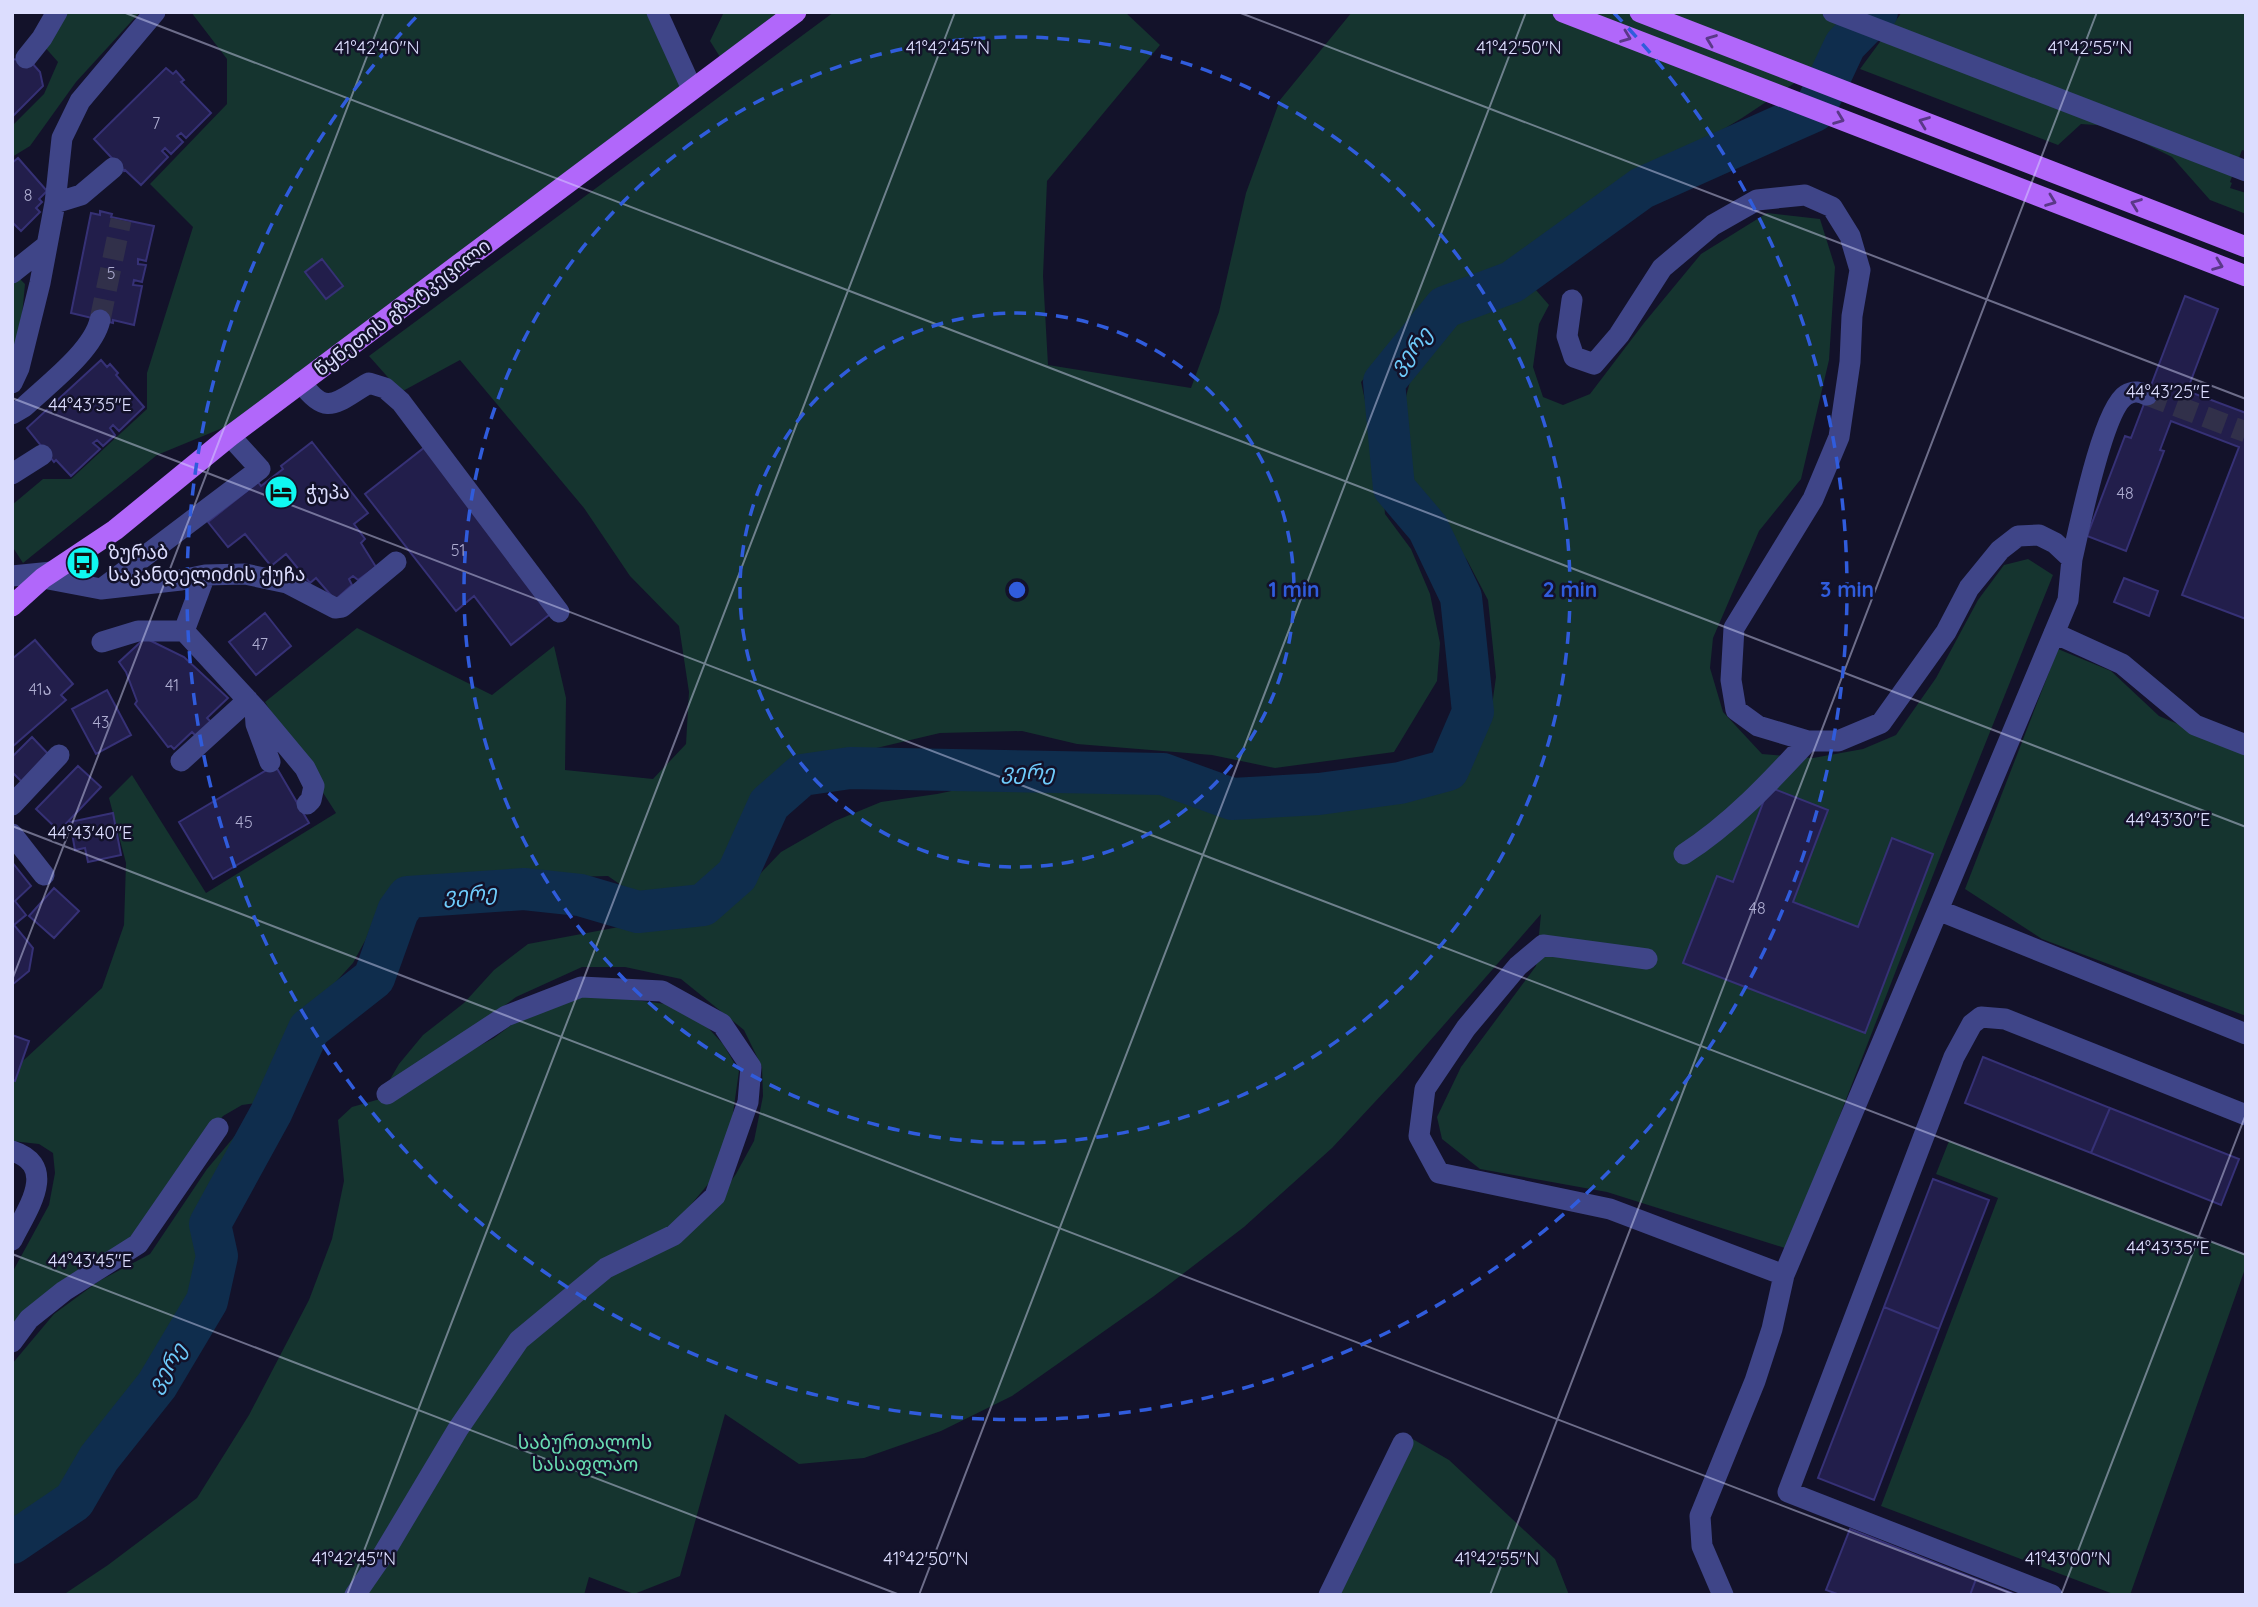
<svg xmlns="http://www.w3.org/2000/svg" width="2258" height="1607" viewBox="0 0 2258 1607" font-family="Quicksand,'Noto Sans Georgian',sans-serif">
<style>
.green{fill:#15342f}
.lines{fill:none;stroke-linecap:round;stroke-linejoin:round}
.river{stroke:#0f2d4d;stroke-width:42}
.building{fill:#221e4b;stroke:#363176;stroke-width:2}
.minor-tunnel{stroke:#31304a;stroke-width:21;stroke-dasharray:21 10;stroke-linecap:butt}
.minor{stroke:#3f4588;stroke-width:21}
.major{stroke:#b167fa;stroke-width:21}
.oneway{stroke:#5a3888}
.ticks{fill:none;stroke:#dcddfe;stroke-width:2;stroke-opacity:0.45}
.ring{fill:none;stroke:#305cdc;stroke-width:3.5;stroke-dasharray:12 9}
.labels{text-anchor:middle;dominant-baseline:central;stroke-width:5;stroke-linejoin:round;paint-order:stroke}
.number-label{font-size:16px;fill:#aeadd1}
.street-label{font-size:19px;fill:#dcddfe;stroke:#13122a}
.poi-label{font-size:19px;fill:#dcddfe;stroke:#13122a;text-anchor:start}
.park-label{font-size:19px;fill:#69ddb2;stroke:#13122a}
.water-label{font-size:21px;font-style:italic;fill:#6ecbfb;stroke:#13122a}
.ticks-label{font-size:18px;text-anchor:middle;fill:#dcddfe;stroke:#13122a;stroke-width:5;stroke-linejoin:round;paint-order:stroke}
.centre{fill:#305cdc;stroke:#13122a;stroke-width:3.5}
.ring-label{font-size:21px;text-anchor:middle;font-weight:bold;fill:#305cdc;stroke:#13122a;stroke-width:5;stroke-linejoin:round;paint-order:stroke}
</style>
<rect width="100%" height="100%" fill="#13122a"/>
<!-- green -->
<path class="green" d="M 52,12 L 140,12 L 76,82 L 30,146 L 12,157 L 12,126 L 44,94 L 58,62 L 43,45 Z
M 191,12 L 648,12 L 683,89 L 225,427 L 157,455 L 23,563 L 12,546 L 12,505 L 43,479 L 71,479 L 147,409 L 147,373 L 193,227 L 150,184 L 227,104 L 227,59 Z
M 724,12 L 778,12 L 720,57 L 710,41 Z
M 834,12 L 1125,12 L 1160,45 L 1047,181 L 1043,276 L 1048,365 L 1191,388 L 1219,312 L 1246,193 L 1280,100 L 1352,12 L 1841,12 L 1831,47 L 1811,72 L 1742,118 L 1637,181 L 1505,267 L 1423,312 L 1361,382 L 1382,478 L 1385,514 L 1411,549 L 1430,594 L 1440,643 L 1437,681 L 1394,752 L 1275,768 L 1212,755 L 1077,744 L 1022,731 L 940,733 L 796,767 L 768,798 L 728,872 L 693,894 L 634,894 L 608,876 L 409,881 L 381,899 L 366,939 L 353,963 L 301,1020 L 262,1102 L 242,1105 L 223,1116 L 192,1155 L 133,1242 L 12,1334 L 12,1273 L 49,1205 L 55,1173 L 53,1153 L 39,1144 L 12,1141 L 12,1071 L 102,988 L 124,925 L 126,863 L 109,798 L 132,775 L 206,893 L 336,813 L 265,702 L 357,628 L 492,695 L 554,646 L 566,698 L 565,770 L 653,779 L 686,744 L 689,692 L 679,626 L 630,576 L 584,508 L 460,360 L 401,392 L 369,356 Z
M 1902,12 L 2246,12 L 2246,151 L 2242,150 L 2230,182 L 2232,183 L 2230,188 L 2246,193 L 2246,214 L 2210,200 L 2172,157 L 2110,126 L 2081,124 L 2058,145 L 1860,69 Z
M 1767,213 L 1820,219 L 1835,267 L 1829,360 L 1801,479 L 1759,531 L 1713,638 L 1710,668 L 1723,712 L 1762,754 L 1813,758 L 1863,749 L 1896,735 L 1936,678 L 1978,600 L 2004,565 L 2028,559 L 2053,575 L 1947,839 L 1788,1249 L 1607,1192 L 1480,1169 L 1442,1139 L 1437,1117 L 1461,1067 L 1536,966 L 1541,914 L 1400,1075 L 1332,1148 L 1244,1227 L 1154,1296 L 1012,1396 L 941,1431 L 864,1458 L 799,1464 L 725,1414 L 680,1576 L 634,1594 L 589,1577 L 584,1595 L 63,1595 L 108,1565 L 197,1498 L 249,1415 L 309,1300 L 332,1239 L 344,1181 L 338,1120 L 352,1107 L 380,1099 L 494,1038 L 514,1023 L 589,994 L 673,1005 L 700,1019 L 723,1044 L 739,1071 L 731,1127 L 709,1183 L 684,1213 L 706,1217 L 736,1174 L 754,1141 L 763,1096 L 762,1067 L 744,1030 L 681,979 L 625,967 L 582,967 L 516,997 L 467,1033 L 385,1088 L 399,1064 L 423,1035 L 464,1003 L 494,970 L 528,944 L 640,923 L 689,923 L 736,899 L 781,852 L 835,821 L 881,802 L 937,794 L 985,784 L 1048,780 L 1199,795 L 1232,806 L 1329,805 L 1448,784 L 1491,713 L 1496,677 L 1488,600 L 1467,560 L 1429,511 L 1406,474 L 1398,426 L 1411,378 L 1451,323 L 1490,305 L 1529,282 L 1549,305 L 1539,324 L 1533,367 L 1543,397 L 1563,405 L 1590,394 L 1644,323 L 1701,254 Z
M 19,278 L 25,284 L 21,326 L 12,369 L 12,284 Z
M 2058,649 L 2111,671 L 2159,716 L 2246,753 L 2246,1016 L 2042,939 L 1965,889 Z
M 245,1124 L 254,1124 L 199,1226 L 203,1249 L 203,1280 L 179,1338 L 156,1369 L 85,1444 L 64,1497 L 34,1518 L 18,1532 L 12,1532 L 12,1364 L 54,1314 L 99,1281 L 150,1254 L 207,1169 Z
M 1949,1141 L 2246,1255 L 2246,1266 L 2130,1595 L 2116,1595 L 1881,1506 L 1998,1198 L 1936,1174 Z
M 1404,1434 L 1449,1460 L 1555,1559 L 1569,1595 L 1324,1595 Z"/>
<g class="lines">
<!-- river -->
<path class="river" d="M 12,1543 L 74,1501 L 99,1458 L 157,1385 L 207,1301 L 217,1256 L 210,1224 L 271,1113 L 309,1029 L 374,978 L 398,911 L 408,897 L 524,889 L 580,895 L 638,912 L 703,905 L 737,875 L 769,804 L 802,775 L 850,768 L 1163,774 L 1232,799 L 1319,794 L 1400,783 L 1448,770 L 1473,712 L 1461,597 L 1428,528 L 1394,488 L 1384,382 L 1445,307 L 1512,282 L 1642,188 L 1814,111 L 1845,45 L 1877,12"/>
</g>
<!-- building -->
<path class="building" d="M 12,59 L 31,62 L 40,72 L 43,86 L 12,117 Z
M 166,68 L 173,74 L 176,71 L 184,80 L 181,82 L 211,113 L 186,138 L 181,133 L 177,136 L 183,142 L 171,154 L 165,148 L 162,151 L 168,157 L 141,185 L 125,170 L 124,171 L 94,139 Z
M 18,158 L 47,191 L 39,199 L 42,202 L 36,208 L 40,212 L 21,231 L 14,224 L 12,226 L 12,163 Z
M 100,211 L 112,214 L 111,217 L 154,226 L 146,261 L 138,259 L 138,264 L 146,265 L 142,282 L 134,280 L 133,285 L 142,286 L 134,325 L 113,320 L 113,323 L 71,313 L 91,213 L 100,215 Z
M 322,259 L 343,286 L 326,299 L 305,272 Z
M 2185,296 L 2218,309 L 2187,391 L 2246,413 L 2246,619 L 2182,595 L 2239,447 L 2171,421 L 2160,450 L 2164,451 L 2126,551 L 2087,536 L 2125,436 L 2131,438 Z
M 101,360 L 107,367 L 110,364 L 118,373 L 116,375 L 144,407 L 119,431 L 113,425 L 110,428 L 115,435 L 103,446 L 97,440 L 93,443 L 100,449 L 71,476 L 56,460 L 54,462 L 27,428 Z
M 312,442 L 368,513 L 354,524 L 365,539 L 361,543 L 376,567 L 358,580 L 353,576 L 349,579 L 352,585 L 335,600 L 316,578 L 310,583 L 286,554 L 271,566 L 245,534 L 228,547 L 208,522 L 258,482 L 261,486 L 283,469 L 281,466 Z
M 425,447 L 554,611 L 511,645 L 474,596 L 456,611 L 365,494 Z
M 2124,578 L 2158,591 L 2149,616 L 2114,602 Z
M 265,613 L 291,646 L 256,675 L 229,642 Z
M 145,638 L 184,657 L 228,698 L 207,718 L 216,727 L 201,741 L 192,732 L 174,749 L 171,746 L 168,747 L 135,704 L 137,701 L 126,672 L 119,662 Z
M 35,640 L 73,684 L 61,695 L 66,700 L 12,747 L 12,659 Z
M 107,690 L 131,735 L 96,754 L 72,709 Z
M 32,737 L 51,757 L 24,784 L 12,772 L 12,757 Z
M 275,765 L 309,823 L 213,879 L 179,822 Z
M 78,766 L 101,787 L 59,831 L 36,809 Z
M 1769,787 L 1828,810 L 1793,902 L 1858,927 L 1892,838 L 1933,854 L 1865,1033 L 1683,963 L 1717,876 L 1733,882 Z
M 113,813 L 121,855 L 88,862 L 85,848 L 75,850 L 70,822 Z
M 12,862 L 31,886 L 15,901 L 26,915 L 14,925 L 33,948 L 29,971 L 12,985 Z
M 54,888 L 79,911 L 54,938 L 29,916 Z
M 12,1035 L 29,1041 L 15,1081 L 12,1080 Z
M 1983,1057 L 2110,1108 L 2091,1153 L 1965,1103 Z
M 2110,1108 L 2239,1159 L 2221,1205 L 2091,1153 Z
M 1933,1179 L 1989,1200 L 1939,1329 L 1884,1307 Z
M 1884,1307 L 1939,1329 L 1874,1500 L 1818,1478 Z
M 1850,1529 L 1976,1579 L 1970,1595 L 1840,1595 L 1826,1590 Z
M 1976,1579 L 2017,1595 L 1970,1595 Z"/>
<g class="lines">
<!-- minor-tunnel -->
<path class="minor-tunnel" d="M 100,320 L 121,220
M 2147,395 L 2246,432"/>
<!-- minor -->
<path class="minor" d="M 657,12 L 692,89
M 1833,12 L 2246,171
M 26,58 L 42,38 L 57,12
M 55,203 L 81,195 L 113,168
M 12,273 L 46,246
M 1572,300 L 1567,336 L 1574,357 L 1594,364 L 1619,335 L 1662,268 L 1713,225 L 1757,200 L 1805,195 L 1832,207 L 1850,236 L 1860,270 L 1852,316 L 1850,362 L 1839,437 L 1813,499 L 1734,628 L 1731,680 L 1736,710 L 1758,726 L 1808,741
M 301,382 C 327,419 337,401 369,383 L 385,388 L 401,402 L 559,612
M 12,383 L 19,368 L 40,283 L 55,203 L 62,138 L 80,101 L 155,12
M 12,414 L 24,407 C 47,385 93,351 100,320
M 12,474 L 42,455
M 2072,559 C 2079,529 2103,409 2126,395 C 2134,390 2140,392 2147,395
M 12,576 L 52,572
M 43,578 L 101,589 L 181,580 L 205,575 L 245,574 L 287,583 L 335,608 L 342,607 L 396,562
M 104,587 L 260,469 L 230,436
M 184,631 L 205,575
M 2054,633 L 2122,664 L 2195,725 L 2246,745
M 102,642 L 138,631 L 184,631 L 255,708 L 305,768 L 314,786 L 311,800 L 307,804
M 255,710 L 256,724 L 270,762
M 181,761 L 248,700
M 12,805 L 59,755
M 12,834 L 44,875
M 1684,854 C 1731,824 1770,782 1808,741 L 1838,741 L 1881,723 L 1946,632 L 1969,588 L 2000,550 L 2018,536 L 2039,535 L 2055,543 L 2072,559 L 2068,600 L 1938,910
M 1647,959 L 1543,945 L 1518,966 L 1466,1028 L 1425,1089 L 1419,1136 L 1439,1173 L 1610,1209 L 1784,1275 L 1938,910 L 2246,1034
M 12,1151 C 60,1166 26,1211 12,1240
M 12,1342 L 29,1319 L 64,1291 L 138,1244 L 218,1128
M 355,1595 L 384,1553 L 458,1429 L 519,1340 L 606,1268 L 674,1235 L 715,1196 L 748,1102 L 751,1067 L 722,1024 L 662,991 L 581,987 L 506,1016 L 387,1094
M 1329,1595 L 1403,1443
M 1723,1595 L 1702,1546 L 1700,1516 L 1755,1381 L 1772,1329 L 1784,1275
M 2052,1595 L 1788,1492 L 1954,1057 L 1972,1024 L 1981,1017 L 2005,1019 L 2246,1115"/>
<!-- major -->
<path class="major" d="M 1563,12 L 2246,276
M 1640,12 L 2246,247
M 12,606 L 43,578 L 115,530 L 230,436 L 796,12"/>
</g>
<!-- one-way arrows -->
<defs><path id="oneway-chevron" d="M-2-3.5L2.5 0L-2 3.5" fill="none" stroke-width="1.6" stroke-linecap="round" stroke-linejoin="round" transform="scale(1.75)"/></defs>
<g class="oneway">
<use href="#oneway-chevron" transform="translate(1626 37) rotate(21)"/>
<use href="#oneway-chevron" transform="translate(1711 40) rotate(-159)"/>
<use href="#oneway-chevron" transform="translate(1839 119) rotate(21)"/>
<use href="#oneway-chevron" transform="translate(1924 122) rotate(-159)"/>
<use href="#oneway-chevron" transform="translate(2051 201) rotate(21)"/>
<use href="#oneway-chevron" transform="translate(2136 204) rotate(-159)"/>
<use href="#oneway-chevron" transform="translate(2218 265) rotate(21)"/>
</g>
<!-- ticks -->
<path class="ticks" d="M 123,12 L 2246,827M 1238,12 L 2246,399M 12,398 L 2246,1255M 12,826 L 2015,1595M 12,980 L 384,12M 12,1254 L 900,1595M 347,1595 L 955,12M 919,1595 L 1526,12M 1490,1595 L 2097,12M 2061,1595 L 2246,1114"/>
<!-- distance rings -->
<g class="ring">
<circle cx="1017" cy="590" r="277"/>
<circle cx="1017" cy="590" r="553"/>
<path d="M1614 13A830 830 0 1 1 420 13"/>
</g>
<!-- icons -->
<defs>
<symbol id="hotel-disc" viewBox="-11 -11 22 22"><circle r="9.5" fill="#0ff8f1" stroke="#13122a"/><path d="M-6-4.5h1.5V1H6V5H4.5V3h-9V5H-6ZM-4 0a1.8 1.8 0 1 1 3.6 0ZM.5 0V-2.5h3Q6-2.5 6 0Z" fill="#111"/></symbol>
<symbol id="bus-disc" viewBox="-11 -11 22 22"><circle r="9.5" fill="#0ff8f1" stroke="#13122a"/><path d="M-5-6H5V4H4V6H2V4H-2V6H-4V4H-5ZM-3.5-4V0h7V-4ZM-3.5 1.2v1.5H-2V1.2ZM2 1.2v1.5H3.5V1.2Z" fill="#111"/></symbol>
</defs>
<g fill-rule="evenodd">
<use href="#hotel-disc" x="262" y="473" width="38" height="38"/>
<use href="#bus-disc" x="64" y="544" width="38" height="38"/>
</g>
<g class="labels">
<!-- number labels -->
<g class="number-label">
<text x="156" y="123">7</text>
<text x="28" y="195">8</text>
<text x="111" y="273">5</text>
<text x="2125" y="493">48</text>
<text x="458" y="550">51</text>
<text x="260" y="644">47</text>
<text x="172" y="685">41</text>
<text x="40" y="689">41ა</text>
<text x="101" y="722">43</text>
<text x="244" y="822">45</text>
<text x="1757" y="908">48</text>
</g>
<!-- street labels -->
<g class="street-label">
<text transform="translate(402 307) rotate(-37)">წყნეთის გზატკეცილი</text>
</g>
<!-- poi labels -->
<g class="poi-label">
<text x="306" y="492">ჭუპა</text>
<text x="108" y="552">ზურაბ<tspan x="108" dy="22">საკანდელიძის ქუჩა</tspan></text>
</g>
<!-- park labels -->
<g class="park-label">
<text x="585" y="1442">საბურთალოს<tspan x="585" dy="22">სასაფლაო</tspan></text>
</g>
<!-- water labels -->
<g class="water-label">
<text transform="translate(1410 350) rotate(-51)">ვერე</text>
<text transform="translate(1028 771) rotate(1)">ვერე</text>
<text transform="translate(470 893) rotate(-4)">ვერე</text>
<text transform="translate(166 1367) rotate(-58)">ვერე</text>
</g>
</g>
<g class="ticks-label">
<text x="377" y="54">41°42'40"N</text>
<text x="948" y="54">41°42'45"N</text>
<text x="1519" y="54">41°42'50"N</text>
<text x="2090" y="54">41°42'55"N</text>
<text x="2168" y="398">44°43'25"E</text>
<text x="90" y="411">44°43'35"E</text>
<text x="2168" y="826">44°43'30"E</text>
<text x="90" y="839">44°43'40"E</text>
<text x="2168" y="1254">44°43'35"E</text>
<text x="90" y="1267">44°43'45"E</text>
<text x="354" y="1565">41°42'45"N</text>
<text x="926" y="1565">41°42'50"N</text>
<text x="1497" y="1565">41°42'55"N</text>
<text x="2068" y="1565">41°43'00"N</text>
</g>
<circle cx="1017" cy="590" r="10" class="centre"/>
<g class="ring-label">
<text x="1294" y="597">1 min</text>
<text x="1570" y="597">2 min</text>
<text x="1847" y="597">3 min</text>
</g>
<!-- border -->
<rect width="2258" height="1607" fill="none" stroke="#dcddfe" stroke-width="28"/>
</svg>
